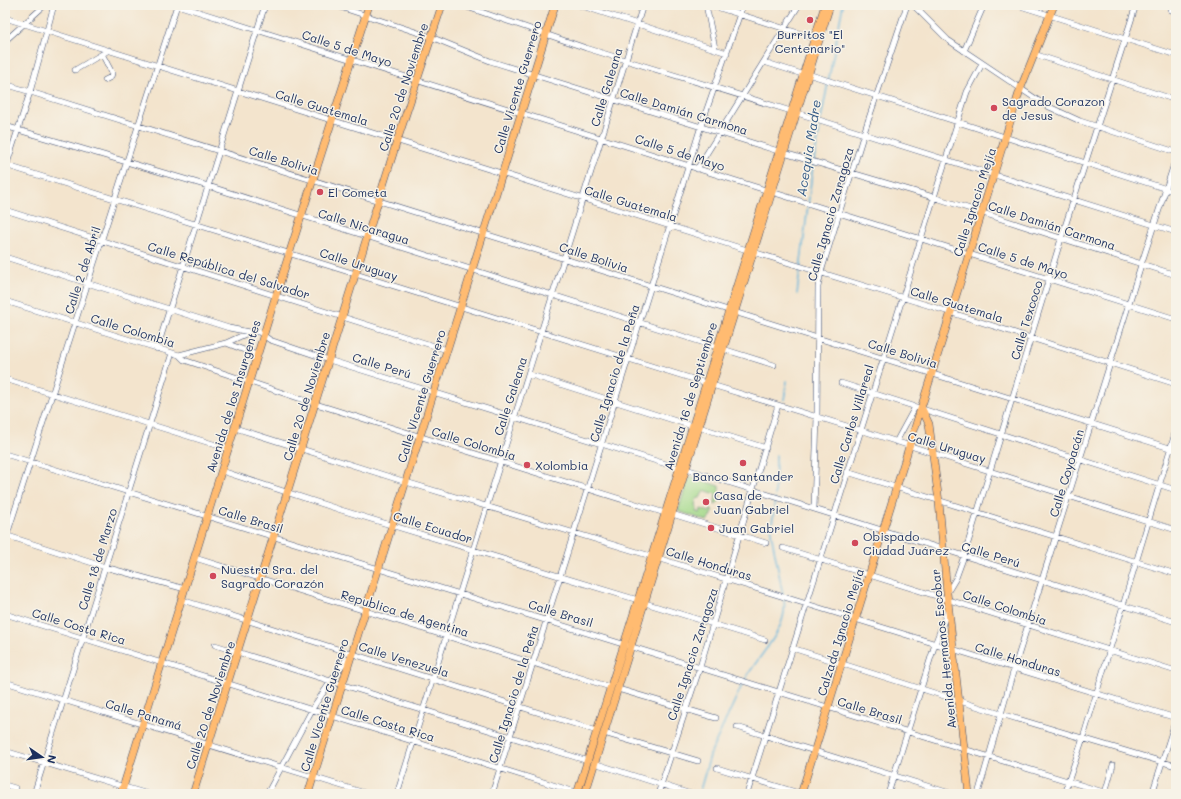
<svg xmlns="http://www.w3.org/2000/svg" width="1181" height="799" viewBox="0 0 1181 799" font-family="Mali,sans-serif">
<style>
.green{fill:#a3d989;stroke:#5f8474}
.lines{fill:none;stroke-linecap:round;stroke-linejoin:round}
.stream{stroke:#60b4dc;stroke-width:1.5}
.minor-casing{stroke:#3b4a6f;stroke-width:6}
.major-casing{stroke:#3b4a6f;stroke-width:8}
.minor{stroke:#fff;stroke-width:5}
.major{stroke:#ffbb71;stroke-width:7}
.poi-dot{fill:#d1495b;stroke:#f7f3e8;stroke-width:1.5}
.labels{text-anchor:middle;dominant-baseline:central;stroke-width:3;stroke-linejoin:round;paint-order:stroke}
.poi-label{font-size:12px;fill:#1b2f5e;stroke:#f7f3e8;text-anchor:start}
.street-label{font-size:12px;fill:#1b2f5e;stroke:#f7f3e8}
.water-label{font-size:13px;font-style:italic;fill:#305784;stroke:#f7f3e8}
</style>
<rect width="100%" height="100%" fill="#f7f3e8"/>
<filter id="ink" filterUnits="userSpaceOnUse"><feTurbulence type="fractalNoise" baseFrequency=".025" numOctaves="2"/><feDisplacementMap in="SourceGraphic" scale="8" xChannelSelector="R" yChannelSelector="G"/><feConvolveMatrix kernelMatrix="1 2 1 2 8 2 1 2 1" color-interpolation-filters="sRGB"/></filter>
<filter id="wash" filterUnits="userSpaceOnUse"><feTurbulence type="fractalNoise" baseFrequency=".012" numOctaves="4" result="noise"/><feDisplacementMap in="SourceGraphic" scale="16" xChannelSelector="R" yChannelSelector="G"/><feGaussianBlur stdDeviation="0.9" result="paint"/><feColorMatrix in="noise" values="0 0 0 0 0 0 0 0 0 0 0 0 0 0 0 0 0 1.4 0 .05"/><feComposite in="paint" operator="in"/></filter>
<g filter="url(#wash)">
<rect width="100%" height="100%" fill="#f3e4cd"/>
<!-- green -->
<path class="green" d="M 689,476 L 719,486 L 720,501 L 717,504 L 715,505 L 716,494 L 704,490 L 700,498 L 696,499 L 695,507 L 697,508 L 696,512 L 700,513 L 701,509 L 710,512 L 711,509 L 713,512 L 707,521 L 678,511 Z"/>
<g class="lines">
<!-- stream -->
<path class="stream" d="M 821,119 L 843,5
M 797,294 L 813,165 L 821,123
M 784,400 L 787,381
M 775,495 L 776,455
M 775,499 L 771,533 L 783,595
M 745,680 C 758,654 789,631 784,599
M 699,794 L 711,752 L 743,683"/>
</g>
</g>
<g filter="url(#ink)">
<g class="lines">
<defs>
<path id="minor" d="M 177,5 L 1176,319
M 334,5 L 431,37 L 490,61 L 778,151
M 461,5 L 586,48 L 791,111
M 579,5 L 727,53
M 706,5 L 715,48
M 710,5 L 814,38
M 913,5 L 948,40 L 1045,105 L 1080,121 L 1176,152
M 1017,5 L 1176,55
M 1171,10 L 1176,12
M 5,18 L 747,250
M 5,41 L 45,5
M 964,51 L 984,5
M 102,54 L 112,73 L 111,77 L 105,80
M 1034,54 L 1176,100
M 764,62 L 802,74
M 75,70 L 109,50
M 808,74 L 1176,192
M 5,84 L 1176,450
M 797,113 L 1176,232
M 5,126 L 208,186 L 717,347
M 784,153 L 933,197 L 1176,275
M 5,165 L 706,383
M 697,169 L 799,5
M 5,170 L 30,92 L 54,5
M 5,210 L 447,350
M 753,252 L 927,305 L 1176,384
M 5,257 L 229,328 L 249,332
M 5,301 L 179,355 L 184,360 L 316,404 L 665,513
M 226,343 L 257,355
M 157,349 L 265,5
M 723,349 L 774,365
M 179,355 L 226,343 L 250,332 L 259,332 L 270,340 L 329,360 L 679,468
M 528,374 L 692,426
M 5,379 L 229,449
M 841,383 L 1176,490
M 712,385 L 860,430 L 1176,530
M 699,427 L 766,448
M 235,428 L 406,482 L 664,560 L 1176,718
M 896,442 L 915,407
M 5,454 L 1110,794
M 686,469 L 1176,622
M 222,471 L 341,510 L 638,600
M 847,472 L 1176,574
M 814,509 L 817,417 L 818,287 L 821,272 L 864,133 L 907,5
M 672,514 L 766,543
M 5,535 L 105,567 L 185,589
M 5,541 L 177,5
M 783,548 L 1176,671
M 195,558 L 610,687
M 947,593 L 956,578 L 964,556 L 1061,239 L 1136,5
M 182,600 L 597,731
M 645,603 L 765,640
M 5,614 L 582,794
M 215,645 L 588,761
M 792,648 L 1001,714 L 1176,766
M 5,682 L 368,794
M 618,689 L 716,718
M 737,727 L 953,794
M 604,733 L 698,761
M 5,751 L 148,794
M 594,763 L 691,794
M 717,768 L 802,794
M 5,785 L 15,788
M 1105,793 L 1113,765
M 34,794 L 172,353
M 267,794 L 314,706 L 345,661 L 350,657
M 397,794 L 643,5
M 492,794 L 701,126 L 743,5
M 658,794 L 700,667 L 778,405
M 747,794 L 967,92 L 982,64
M 888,794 L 935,644 L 948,610
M 978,794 L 1014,669 L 1141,265 L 1176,158
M 1064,794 L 1083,738 L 1176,430
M 1152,794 L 1176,719"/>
<path id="major" d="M 922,409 L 929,424 L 939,502 L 947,593 L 969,794
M 121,794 L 276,295 L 369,5
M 193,794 L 397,141 L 442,5
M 308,794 L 555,5
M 577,794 L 825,5
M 585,794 L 830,5
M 801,794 L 1020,90 L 1054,5"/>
</defs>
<!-- minor casing -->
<use href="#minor" class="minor-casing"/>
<!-- major casing -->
<use href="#major" class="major-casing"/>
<!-- minor -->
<use href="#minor" class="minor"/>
<!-- major -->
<use href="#major" class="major"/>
</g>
</g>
<!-- markers -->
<g class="poi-dot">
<circle cx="810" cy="20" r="4"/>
<circle cx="994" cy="108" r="4"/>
<circle cx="320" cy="192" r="4"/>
<circle cx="743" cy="463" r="4"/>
<circle cx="527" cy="465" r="4"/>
<circle cx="706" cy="502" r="4"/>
<circle cx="711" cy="528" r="4"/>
<circle cx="855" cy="543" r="4"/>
<circle cx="213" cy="576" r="4"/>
</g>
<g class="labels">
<!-- poi labels -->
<g class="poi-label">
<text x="810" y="34" text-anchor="middle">Burritos "El<tspan x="810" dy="14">Centenario"</tspan></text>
<text x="1002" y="101">Sagrado Corazon<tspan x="1002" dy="14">de Jesus</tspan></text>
<text x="328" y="192">El Cometa</text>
<text x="535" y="465">Xolombia</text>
<text x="743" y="476" text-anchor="middle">Banco Santander</text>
<text x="714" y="495">Casa de<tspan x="714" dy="14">Juan Gabriel</tspan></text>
<text x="719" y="528">Juan Gabriel</text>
<text x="863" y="536">Obispado<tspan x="863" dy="14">Ciudad Juárez</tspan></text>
<text x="221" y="569">Nuestra Sra. del<tspan x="221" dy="14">Sagrado Corazón</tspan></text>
</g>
<!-- street labels -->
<g class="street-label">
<text transform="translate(347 48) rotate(18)">Calle 5 de Mayo</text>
<text transform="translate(403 87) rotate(-72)">Calle 20 de Noviembre</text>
<text transform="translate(517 87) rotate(-73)">Calle Vicente Guerrero</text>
<text transform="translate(606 87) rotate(-73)">Calle Galeana</text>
<text transform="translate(322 107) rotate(17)">Calle Guatemala</text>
<text transform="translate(684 111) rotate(17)">Calle Damián Carmona</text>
<text transform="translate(680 152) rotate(18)">Calle 5 de Mayo</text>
<text transform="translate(284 160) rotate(17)">Calle Bolivia</text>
<text transform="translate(974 202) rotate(-72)">Calle Ignacio Mejía</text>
<text transform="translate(631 203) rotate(17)">Calle Guatemala</text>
<text transform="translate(830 214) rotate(-74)">Calle Ignacio Zaragoza</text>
<text transform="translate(1052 225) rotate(18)">Calle Damián Carmona</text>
<text transform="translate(364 226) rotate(17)">Calle Nicaragua</text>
<text transform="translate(594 257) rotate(18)">Calle Bolivia</text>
<text transform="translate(1023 260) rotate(18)">Calle 5 de Mayo</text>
<text transform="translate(359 264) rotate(18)">Calle Uruguay</text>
<text transform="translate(82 270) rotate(-72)">Calle 2 de Abril</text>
<text transform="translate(229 270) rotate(17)">Calle República del Salvador</text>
<text transform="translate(957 304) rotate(17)">Calle Guatemala</text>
<text transform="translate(1026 320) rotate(-73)">Calle Texcoco</text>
<text transform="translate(133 330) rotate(17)">Calle Colombia</text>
<text transform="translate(903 353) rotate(17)">Calle Bolivia</text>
<text transform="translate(382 365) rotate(17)">Calle Perú</text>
<text transform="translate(614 373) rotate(-73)">Calle Ignacio de la Peña</text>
<text transform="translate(233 396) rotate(-73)">Avenida de los Insurgentes</text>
<text transform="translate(306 396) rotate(-73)">Calle 20 de Noviembre</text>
<text transform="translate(421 396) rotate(-73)">Calle Vicente Guerrero</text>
<text transform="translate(510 396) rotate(-72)">Calle Galeana</text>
<text transform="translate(690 396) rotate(-73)">Avenida 16 de Septiembre</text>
<text transform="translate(851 424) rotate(-73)">Calle Carlos Villareal</text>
<text transform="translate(474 443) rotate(17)">Calle Colombia</text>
<text transform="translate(947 447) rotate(17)">Calle Uruguay</text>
<text transform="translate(1066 473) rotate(-73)">Calle Coyoacán</text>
<text transform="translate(251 519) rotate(17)">Calle Brasil</text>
<text transform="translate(433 527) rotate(17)">Calle Ecuador</text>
<text transform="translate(991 554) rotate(17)">Calle Perú</text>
<text transform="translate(97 559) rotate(-73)">Calle 18 de Marzo</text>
<text transform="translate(709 563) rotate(17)">Calle Honduras</text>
<text transform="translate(1005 607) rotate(18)">Calle Colombia</text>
<text transform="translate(405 613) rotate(17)">Republica de Agentina</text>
<text transform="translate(561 613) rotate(17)">Calle Brasil</text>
<text transform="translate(79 626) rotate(17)">Calle Costa Rica</text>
<text transform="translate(840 632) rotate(-73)">Calzada Ignacio Mejía</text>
<text transform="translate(943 649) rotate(-96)">Avenida Hermanos Escobar</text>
<text transform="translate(692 654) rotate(-72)">Calle Ignacio Zaragoza</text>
<text transform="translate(404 659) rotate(17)">Calle Venezuela</text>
<text transform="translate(1018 659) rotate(17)">Calle Honduras</text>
<text transform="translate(513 694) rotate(-73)">Calle Ignacio de la Peña</text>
<text transform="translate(210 705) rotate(-72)">Calle 20 de Noviembre</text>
<text transform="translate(324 705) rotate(-73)">Calle Vicente Guerrero</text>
<text transform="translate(870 710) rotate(17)">Calle Brasil</text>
<text transform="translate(144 714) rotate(17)">Calle Panamá</text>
<text transform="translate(388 723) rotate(17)">Calle Costa Rica</text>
</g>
<!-- water labels -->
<g class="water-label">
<text transform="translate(808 148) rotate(-81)">Acequia Madre</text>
</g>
</g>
<!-- margin -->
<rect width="1181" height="799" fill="none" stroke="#f7f3e8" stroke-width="20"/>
<!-- north arrow -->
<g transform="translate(42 757) rotate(103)" stroke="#f7f3e8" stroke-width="3" paint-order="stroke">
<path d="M0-3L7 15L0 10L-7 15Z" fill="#1b2f5e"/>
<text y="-6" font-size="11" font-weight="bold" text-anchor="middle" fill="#1b2f5e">N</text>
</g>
</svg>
